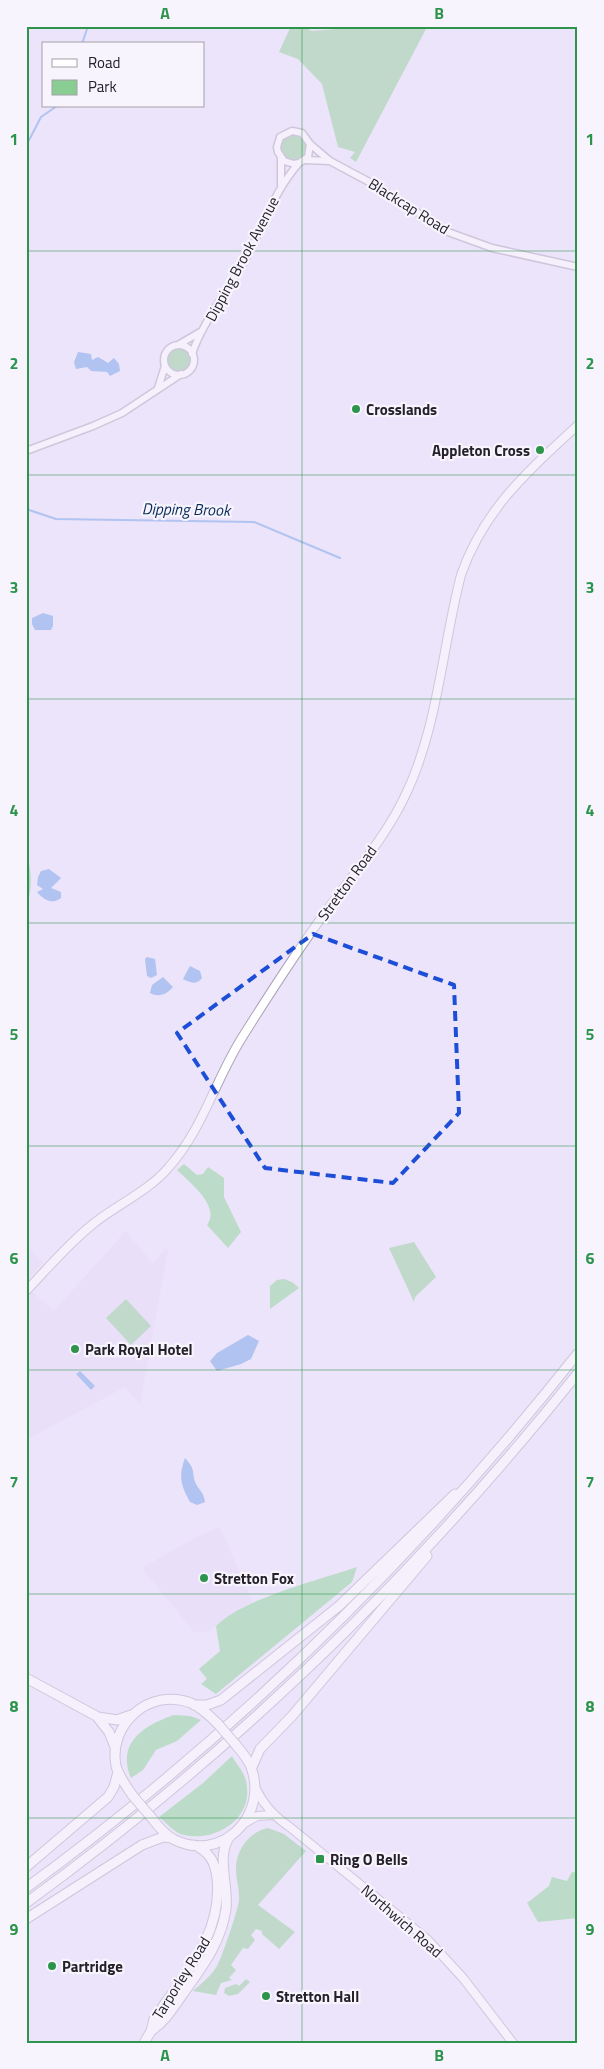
<svg xmlns="http://www.w3.org/2000/svg" width="604" height="2069" viewBox="0 0 604 2069" font-family="'Titillium Web',sans-serif">
<style>
.built{fill:#e6daf8}
.green{fill:#89cd93}
.forest{fill:#81d18d}
.water{fill:#679be6}
.lines{fill:none;stroke-linecap:round;stroke-linejoin:round}
.stream{stroke:#679be6;stroke-width:2}
.minor-casing{stroke:#aba3b8;stroke-width:9}
.major-casing{stroke:#aba3b8;stroke-width:10}
.highway-casing{stroke:#aba3b8;stroke-width:11}
.minor{stroke:#fff;stroke-width:6}
.major{stroke:#fff;stroke-width:8}
.highway{stroke:#fff;stroke-width:9}
.highway-bridge-casing{stroke:#aba3b8;stroke-width:11;stroke-linecap:butt}
.highway-bridge{stroke:#fff;stroke-width:9}
.marked{fill:none;stroke:#1d4ed8;stroke-width:4;stroke-dasharray:10 6;stroke-linejoin:round}
.grid{fill:none;stroke:#2c944b;stroke-width:1;stroke-opacity:0.55}
.poi-dot{fill:#2c944b;stroke:#f7f4fd;stroke-width:2}
.labels{text-anchor:middle;dominant-baseline:central;stroke-width:4.5;stroke-linejoin:round;paint-order:stroke}
.street-label{font-size:15px;fill:#242129;stroke:#f7f4fd}
.poi-label{font-size:15px;font-weight:bold;fill:#242129;stroke:#f7f4fd;text-anchor:start}
.water-label{font-size:16px;font-style:italic;fill:#0a2c5b;stroke:#f7f4fd}
.neatline{fill:none;stroke:#2c944b;stroke-width:2}
.grid-label{font-size:16px;text-anchor:middle;font-weight:bold;fill:#2c944b}
</style>
<rect width="100%" height="100%" fill="#ece4fa"/>
<!-- built -->
<path class="built" d="M 126,1231 L 153,1264 L 166,1248 L 168,1250 L 140,1404 L 125,1387 L 26,1440 L 26,1296 L 32,1292 L 54,1311 Z
M 26,1244 L 43,1263 L 26,1281 Z
M 220,1527 L 253,1603 L 223,1619 L 211,1631 L 195,1633 L 142,1568 L 198,1536 Z"/>
<!-- green -->
<path class="green" d="M 291,26 L 302,26 L 312,31 L 375,26 L 426,29 L 356,162 L 350,158 L 355,152 L 338,147 L 322,84 L 298,59 L 279,52 Z
M280 148a13 13 0 1 1 26 0a13 13 0 1 1-26 0Z
M168 360a11 11 0 1 1 22 0a11 11 0 1 1-22 0Z
M 26,852 C 32,871 33,889 26,907 Z
M 414,1242 L 436,1277 L 415,1297 L 414,1302 L 389,1248 Z
M 126,1299 L 151,1326 L 131,1345 L 106,1318 Z
M 268,1828 L 284,1834 L 306,1851 L 258,1905 L 295,1932 L 279,1949 L 262,1934 L 262,1931 L 256,1929 L 251,1935 L 255,1940 L 248,1949 L 243,1948 L 231,1965 L 236,1970 L 229,1978 L 232,1980 L 221,1983 L 216,1995 L 193,1991 C 201,1984 212,1975 217,1966 C 222,1957 238,1910 239,1900 C 240,1889 235,1877 236,1866 C 237,1848 251,1831 268,1828 Z
M 246,1979 L 250,1982 L 238,1994 L 229,1996 L 224,1993 L 225,1988 L 236,1984 L 239,1986 Z"/>
<!-- forest -->
<path class="forest" d="M 184,1164 L 197,1175 L 203,1174 L 208,1167 L 224,1178 L 224,1197 L 241,1232 L 228,1248 L 207,1225 C 221,1206 189,1182 177,1170 Z
M 284,1279 L 292,1282 L 299,1288 L 270,1309 L 270,1286 L 277,1280 Z
M 357,1567 L 352,1582 L 216,1694 L 201,1684 L 207,1679 L 199,1669 L 220,1651 L 216,1626 C 242,1599 319,1580 357,1567 Z
M 174,1715 L 190,1716 L 201,1720 L 177,1741 L 156,1750 L 143,1770 L 131,1778 C 116,1743 144,1725 174,1715 Z
M 232,1756 C 238,1767 246,1773 247,1787 C 251,1821 213,1842 184,1835 C 174,1833 167,1823 159,1817 L 203,1783 Z
M 572,1872 L 578,1873 L 578,1918 L 538,1922 L 527,1903 L 549,1886 L 552,1877 L 567,1881 Z"/>
<!-- water -->
<path class="water" d="M 78,352 L 91,354 L 92,360 L 98,357 L 108,363 L 114,358 L 119,364 L 120,371 L 110,376 L 107,372 L 91,371 L 87,367 L 76,369 L 74,362 Z
M 43,613 L 53,616 L 53,626 L 51,630 L 35,630 L 32,624 L 32,618 Z
M 49,869 L 61,878 L 51,888 L 61,892 L 61,898 C 52,905 44,900 37,892 L 43,889 L 37,885 L 38,877 L 41,871 Z
M 147,957 L 155,959 L 157,975 L 151,978 L 147,976 L 145,959 Z
M 190,966 L 200,971 L 202,978 C 197,985 190,983 183,979 Z
M 163,977 L 173,987 C 167,994 159,998 150,993 L 152,985 Z
M 248,1335 L 259,1341 L 251,1359 L 241,1364 L 217,1371 L 210,1361 L 217,1353 Z
M 80,1371 L 95,1386 L 91,1390 L 76,1374 Z
M 185,1458 C 197,1471 191,1473 196,1484 C 200,1491 204,1493 205,1502 L 197,1505 L 190,1502 C 181,1485 178,1477 185,1458 Z"/>
<g class="lines">
<!-- stream -->
<path class="stream" d="M 82,44 L 88,26
M 26,146 L 41,117 L 57,106
M 26,509 L 56,519 L 254,522 L 340,558"/>
<defs>
<path id="minor" d="M 310,144 L 308,157 L 299,163 L 294,164 L 284,161 L 278,152 L 277,147 L 280,137 L 292,131 L 302,133 L 310,144 L 330,161 L 373,184 L 448,232 L 492,248 L 578,267
M 281,158 L 281,185
M 305,160 L 329,161
M 178,345 L 202,331
M164 360a15 15 0 1 1 30 0a15 15 0 1 1-30 0Z
M 192,354 C 202,323 229,289 245,260 C 263,227 274,191 299,163
M 158,388 L 165,366
M 26,451 L 93,426 L 122,413 L 181,374"/>
<path id="major" d="M 26,1291 C 48,1268 69,1243 93,1224 C 118,1204 149,1191 169,1167 C 203,1129 216,1078 243,1036 C 270,993 297,951 327,910 C 354,873 385,838 405,796 C 438,728 442,648 461,575 C 484,509 528,471 578,425
M 255,1787 C 264,1806 274,1816 291,1828 L 427,1939 L 463,1978 L 513,2043
M 245,1823 L 257,1816 L 273,1815"/>
<path id="highway" d="M 26,1678 L 98,1717 L 117,1720 L 131,1715
M 194,1705 L 207,1705 L 221,1700 L 339,1606 L 455,1494
M 98,1718 L 109,1732 L 115,1747
M 252,1767 L 260,1749 L 292,1716 L 427,1556
M 133,1796 C 127,1787 119,1777 116,1766 C 108,1724 150,1687 191,1703 C 202,1708 210,1716 218,1724
M 151,1817 C 157,1825 164,1834 173,1839 C 221,1864 269,1816 251,1767 C 248,1759 242,1752 236,1745
M 26,1867 L 108,1797 L 114,1787 L 118,1772
M 26,1888 C 234,1736 418,1555 578,1353
M 26,1903 C 234,1752 418,1573 578,1373
M 26,1919 L 142,1845 L 163,1837 L 172,1838
M 151,2031 C 165,2022 173,2008 183,1994 C 202,1967 221,1943 226,1909 C 229,1885 215,1854 231,1835
M 144,2043 L 151,2031 L 154,2019 C 184,1975 223,1935 217,1878 C 215,1862 210,1852 194,1845"/>
</defs>
<!-- minor casing -->
<use href="#minor" class="minor-casing"/>
<!-- major casing -->
<use href="#major" class="major-casing"/>
<!-- highway casing -->
<use href="#highway" class="highway-casing"/>
<!-- minor -->
<use href="#minor" class="minor"/>
<!-- major -->
<use href="#major" class="major"/>
<!-- highway -->
<use href="#highway" class="highway"/>
<defs>
<path id="highway-bridge" d="M 218,1724 L 236,1745
M 133,1796 L 151,1817"/>
</defs>
<!-- highway-bridge casing -->
<use href="#highway-bridge" class="highway-bridge-casing"/>
<!-- highway-bridge -->
<use href="#highway-bridge" class="highway-bridge"/>
</g>
<!-- marked area -->
<path d="M0 0H604V2069H0ZM 313,934 L 454,985 L 459,1113 L 393,1183 L 265,1168 L 177,1033 Z" fill="#ece4fa" fill-opacity=".55" fill-rule="evenodd"/>
<path class="marked" d="M 313,934 L 454,985 L 459,1113 L 393,1183 L 265,1168 L 177,1033 Z"/>
<!-- grid -->
<path class="grid" d="M 302,26 L 302,2043M 26,251 L 578,251M 26,475 L 578,475M 26,699 L 578,699M 26,923 L 578,923M 26,1146 L 578,1146M 26,1370 L 578,1370M 26,1594 L 578,1594M 26,1818 L 578,1818"/>
<!-- markers -->
<g class="poi-dot">
<circle cx="356" cy="409" r="5"/>
<circle cx="540" cy="450" r="5"/>
<circle cx="75" cy="1349" r="5"/>
<circle cx="204" cy="1578" r="5"/>
<rect x="315" y="1854" width="10" height="10" rx="2.5"/>
<circle cx="52" cy="1966" r="5"/>
<circle cx="266" cy="1996" r="5"/>
</g>
<g class="labels">
<!-- street labels -->
<g class="street-label">
<text transform="translate(409 206) rotate(32)">Blackcap Road</text>
<text transform="translate(242 259) rotate(-62)">Dipping Brook Avenue</text>
<text transform="translate(347 883) rotate(-54)">Stretton Road</text>
<text transform="translate(402 1921) rotate(41)">Northwich Road</text>
<text transform="translate(181 1978) rotate(-58)">Tarporley Road</text>
</g>
<!-- poi labels -->
<g class="poi-label">
<text x="366" y="409">Crosslands</text>
<text x="530" y="450" text-anchor="end">Appleton Cross</text>
<text x="85" y="1349">Park Royal Hotel</text>
<text x="214" y="1578">Stretton Fox</text>
<text x="330" y="1859">Ring O Bells</text>
<text x="62" y="1966">Partridge</text>
<text x="276" y="1996">Stretton Hall</text>
</g>
<!-- water labels -->
<g class="water-label">
<text transform="translate(186 509) rotate(1)">Dipping Brook</text>
</g>
</g>
<!-- border -->
<rect width="604" height="2069" fill="none" stroke="#f7f4fd" stroke-width="55"/>
<!-- legend -->
<rect x="42" y="42" width="162" height="65" fill="#f7f4fd" stroke="#a3a0a8"/>
<rect x="52" y="59" width="25" height="8" fill="#ffffff" stroke="#a3a0a8"/>
<text x="88" y="68" font-size="15" fill="#242129">Road</text>
<rect x="52" y="80" width="25" height="15" fill="#89cd93" stroke="#a3a0a8"/>
<text x="88" y="92" font-size="15" fill="#242129">Park</text>
<rect x="28" y="28" width="548" height="2014" class="neatline"/>
<g class="grid-label">
<text x="165" y="19">A</text>
<text x="439" y="19">B</text>
<text x="14" y="145">1</text>
<text x="590" y="145">1</text>
<text x="14" y="369">2</text>
<text x="590" y="369">2</text>
<text x="14" y="593">3</text>
<text x="590" y="593">3</text>
<text x="14" y="816">4</text>
<text x="590" y="816">4</text>
<text x="14" y="1040">5</text>
<text x="590" y="1040">5</text>
<text x="14" y="1264">6</text>
<text x="590" y="1264">6</text>
<text x="14" y="1488">7</text>
<text x="590" y="1488">7</text>
<text x="14" y="1712">8</text>
<text x="590" y="1712">8</text>
<text x="14" y="1935">9</text>
<text x="590" y="1935">9</text>
<text x="165" y="2061">A</text>
<text x="439" y="2061">B</text>
</g>
</svg>
